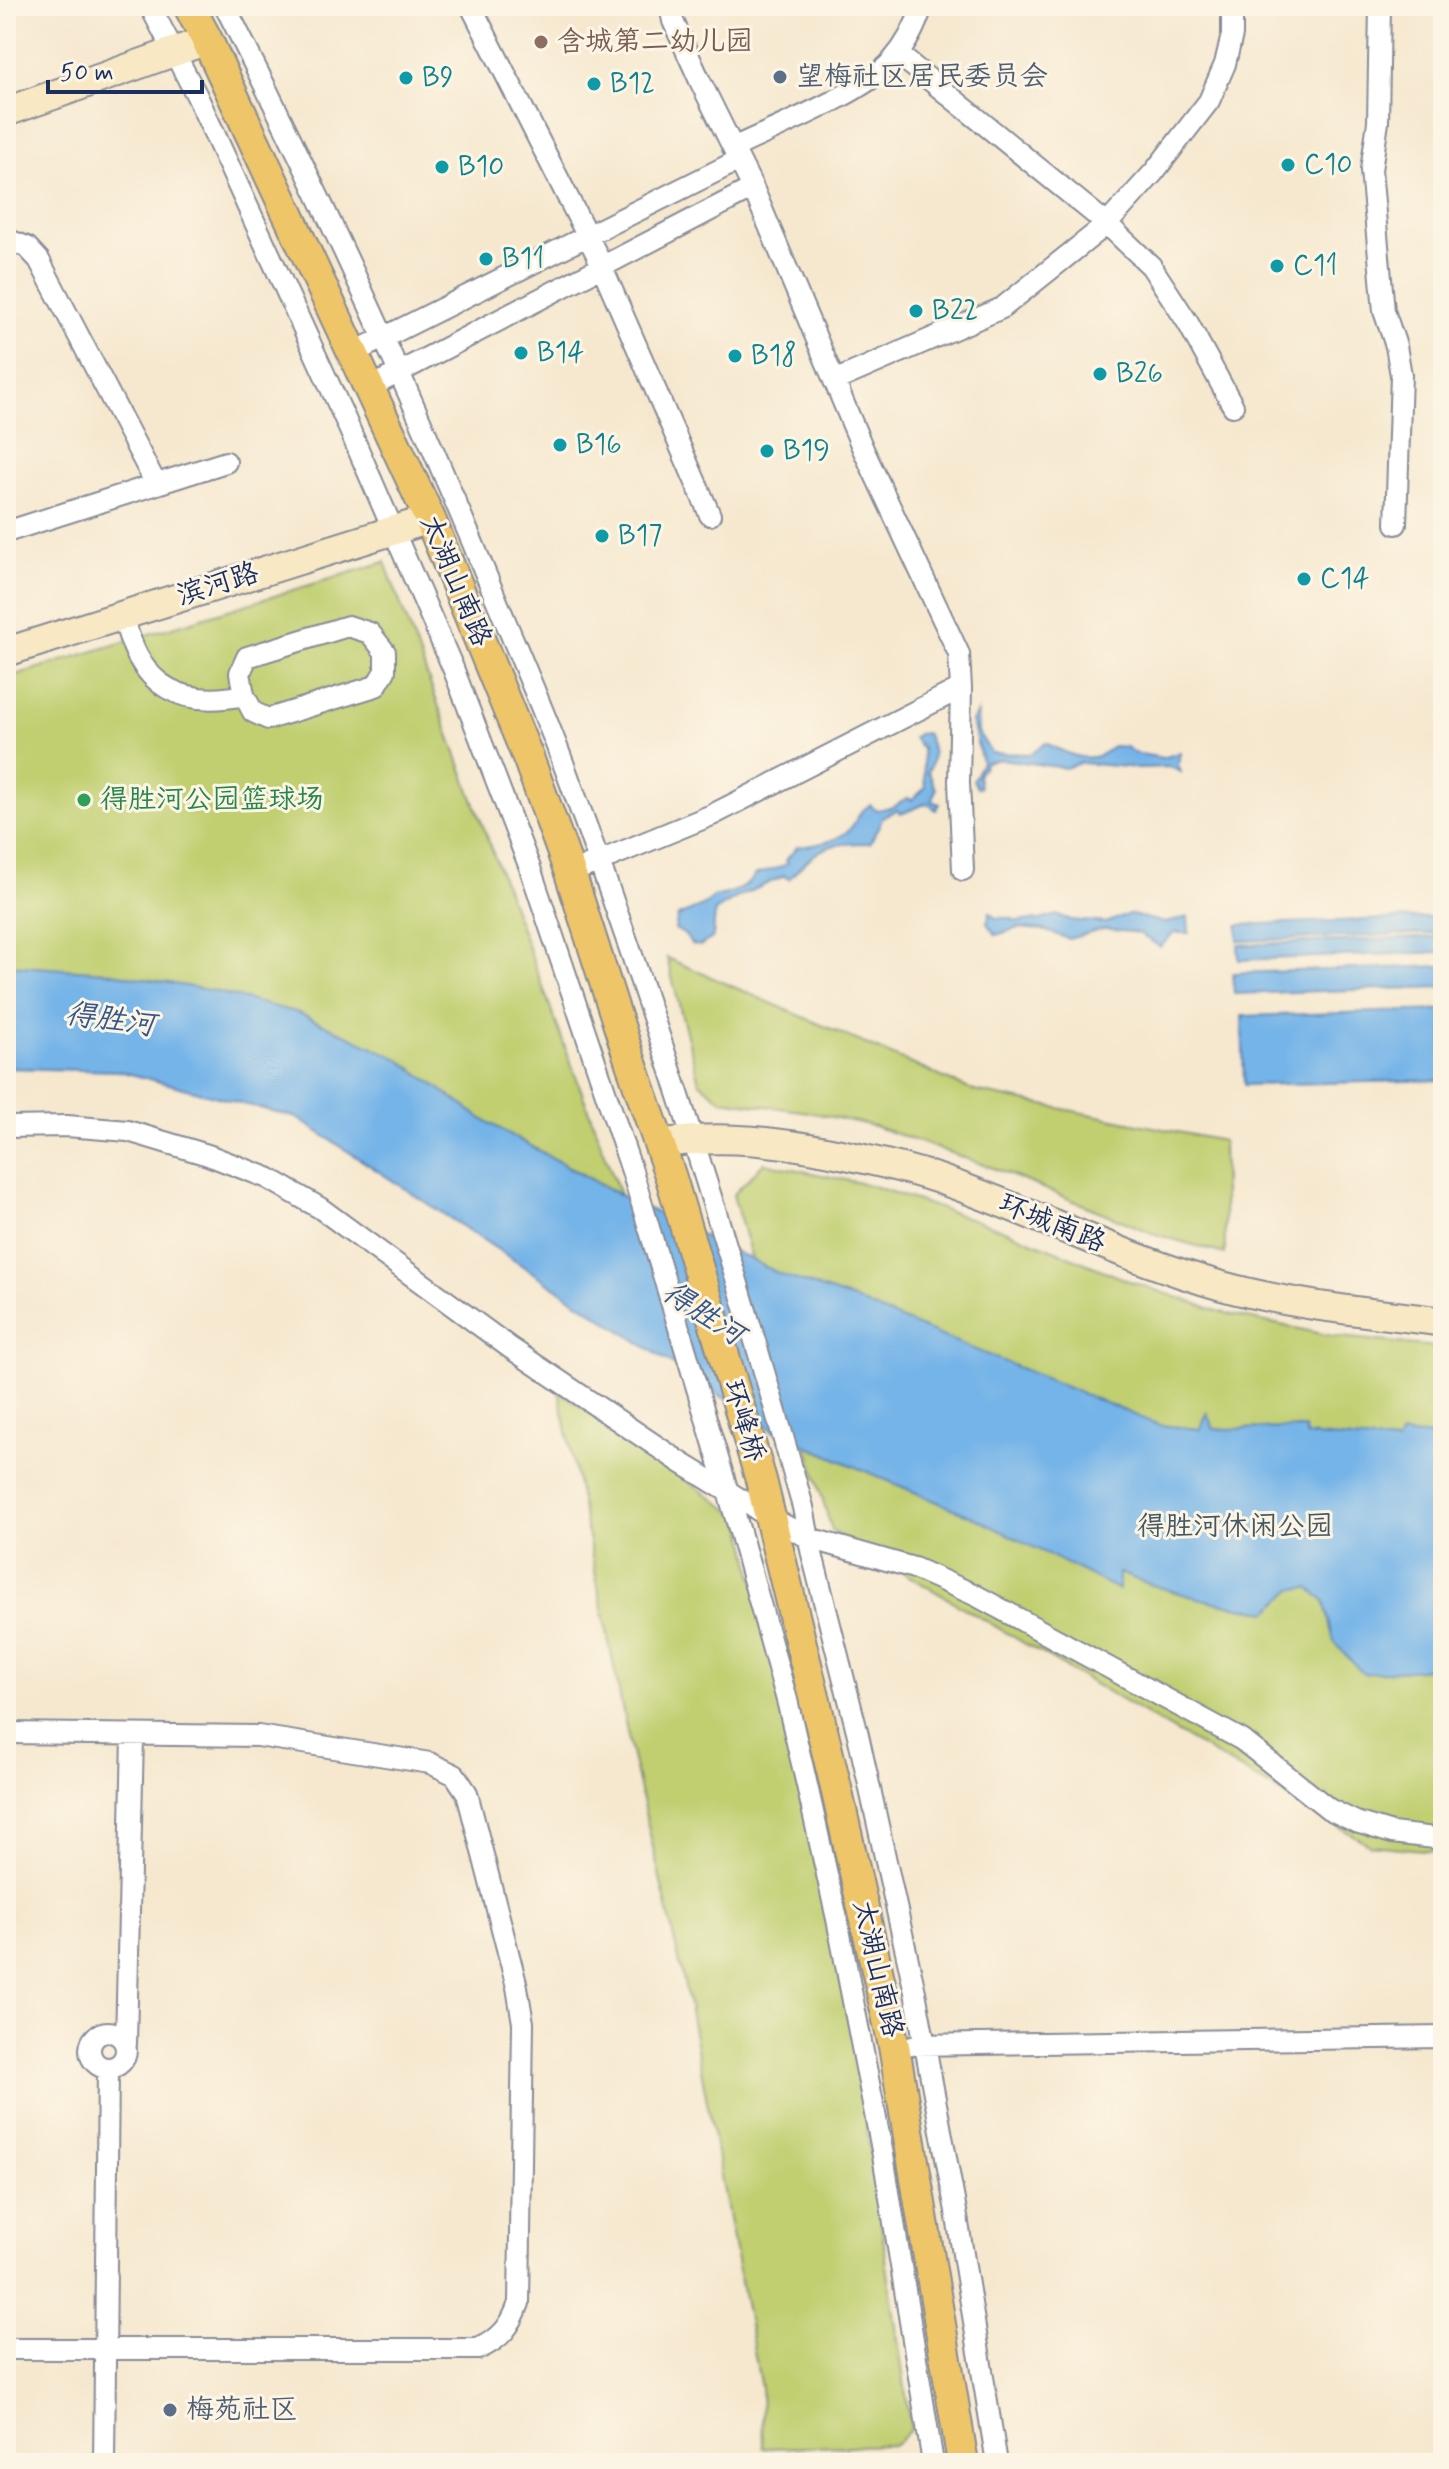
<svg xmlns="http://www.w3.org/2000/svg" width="1449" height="2469" viewBox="0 0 1449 2469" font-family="Mynerve,'LXGW WenKai TC',sans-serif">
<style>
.green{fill:#c1cf71;stroke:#6e7f68;stroke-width:2}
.water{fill:#74b4e8;stroke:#4872a3;stroke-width:2}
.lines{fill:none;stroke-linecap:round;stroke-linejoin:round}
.stream{stroke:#74b4e8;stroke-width:6}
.street-casing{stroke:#888c96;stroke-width:24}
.secondary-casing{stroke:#888c96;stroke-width:32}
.primary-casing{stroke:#888c96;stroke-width:34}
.street{stroke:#fff;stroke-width:20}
.secondary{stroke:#f8e8c3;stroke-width:28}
.primary{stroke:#eec569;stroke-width:30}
.education-dot{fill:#8d6e63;stroke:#fcf5e5;stroke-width:3}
.service-dot{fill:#5c6f8a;stroke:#fcf5e5;stroke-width:3}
.culture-dot{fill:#0f9aa8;stroke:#fcf5e5;stroke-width:3}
.leisure-dot{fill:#2e9e5b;stroke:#fcf5e5;stroke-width:3}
.labels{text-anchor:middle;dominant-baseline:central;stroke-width:6;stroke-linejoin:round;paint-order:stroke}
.education-label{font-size:28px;fill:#785e54;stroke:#fcf5e5;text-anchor:start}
.service-label{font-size:28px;fill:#4e5e75;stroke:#fcf5e5;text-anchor:start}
.culture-label{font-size:28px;fill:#0d838f;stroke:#fcf5e5;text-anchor:start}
.street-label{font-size:28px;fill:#1b2f5e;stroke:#fcf5e5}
.leisure-label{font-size:28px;fill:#27864d;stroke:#fcf5e5;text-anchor:start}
.park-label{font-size:28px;fill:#445763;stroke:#fcf5e5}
.water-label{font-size:30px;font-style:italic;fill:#365787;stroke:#fcf5e5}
</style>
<rect width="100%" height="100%" fill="#fcf5e5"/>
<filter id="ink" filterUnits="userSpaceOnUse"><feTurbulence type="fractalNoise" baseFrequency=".0125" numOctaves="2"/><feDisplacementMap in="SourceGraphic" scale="16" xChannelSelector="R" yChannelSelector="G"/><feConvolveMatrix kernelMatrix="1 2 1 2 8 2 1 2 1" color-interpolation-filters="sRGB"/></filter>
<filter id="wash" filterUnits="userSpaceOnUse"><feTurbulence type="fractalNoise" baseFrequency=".006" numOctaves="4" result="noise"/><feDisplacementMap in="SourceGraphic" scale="32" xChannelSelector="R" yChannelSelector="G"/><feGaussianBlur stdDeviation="1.8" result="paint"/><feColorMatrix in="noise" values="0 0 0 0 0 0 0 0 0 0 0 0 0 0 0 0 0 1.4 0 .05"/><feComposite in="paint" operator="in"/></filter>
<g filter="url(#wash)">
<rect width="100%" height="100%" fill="#f6e8cf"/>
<!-- green -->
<path class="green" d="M 385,562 L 620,1195 L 482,1119 L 397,1058 L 17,965 L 6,965 L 6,678 Z
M 667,958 L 974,1091 L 1223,1141 L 1225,1254 L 1155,1234 L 993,1168 L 874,1126 L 809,1112 L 722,1100 L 699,1082 Z
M 764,1163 L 870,1185 L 1007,1231 L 1129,1281 L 1224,1313 L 1332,1336 L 1443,1348 L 1443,1852 L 1370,1845 L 832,1531 L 733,1195 Z
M 559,1391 L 741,1518 L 855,2047 L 911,2429 L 895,2445 L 763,2448 L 761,2388 L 687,1995 L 631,1752 Z"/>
<!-- water -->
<path class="water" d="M 977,712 L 978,732 L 991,753 L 1031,754 L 1046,743 C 1068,755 1093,767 1113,746 L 1126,747 L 1134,753 L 1163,758 L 1181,752 L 1178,764 L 1181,772 L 1171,767 L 1138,768 L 1081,763 L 1065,768 L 1000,759 L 986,762 L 978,776 L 980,787 L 977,788 L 973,780 L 982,762 L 972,722 Z
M 926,733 C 933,745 935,759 928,772 L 936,789 L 932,801 L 940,804 L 936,810 L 927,803 L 901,814 L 897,810 L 883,817 L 870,843 C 828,843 817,847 789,879 L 784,876 L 736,898 L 715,911 L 713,937 L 700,946 L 691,944 L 685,935 L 675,929 L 678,916 L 705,905 L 713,897 C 729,894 747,889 755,875 C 767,870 777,870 788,863 L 786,860 L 797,847 C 815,845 841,842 853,825 C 860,815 857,813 870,805 L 876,810 L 893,807 L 908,798 L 912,800 L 925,788 L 922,749 L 913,738 L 918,734 Z
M 990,912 L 996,918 L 1010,918 L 1016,921 L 1040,920 L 1057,915 L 1071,920 L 1106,923 L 1129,914 L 1165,923 L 1188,917 L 1189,933 L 1174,933 L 1160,947 L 1139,933 L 1104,929 L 1069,939 L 1043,930 L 1018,928 L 996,935 L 987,923 Z
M 1443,917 L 1443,933 L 1238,941 L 1238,925 Z
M 1443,937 L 1443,952 L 1239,960 L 1238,945 Z
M 6,965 L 107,972 L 214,991 L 299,1013 L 397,1058 L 482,1119 L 606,1188 L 782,1275 L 844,1296 L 1159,1425 L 1200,1429 L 1207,1413 L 1214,1429 L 1305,1428 L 1306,1435 L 1397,1443 L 1401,1434 L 1443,1438 L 1443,1667 L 1363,1674 L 1334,1642 L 1324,1600 L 1309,1588 L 1293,1589 L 1268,1612 C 1216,1604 1167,1592 1119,1573 L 1119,1590 L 977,1519 L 779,1434 L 297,1118 L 119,1071 L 6,1068 Z
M 1443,966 L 1443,987 L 1234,994 L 1233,973 Z
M 1443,1010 L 1443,1080 L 1244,1085 L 1242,1016 Z"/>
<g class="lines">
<!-- stream -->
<path class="stream" d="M 1442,2440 L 1443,2392"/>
</g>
</g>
<g filter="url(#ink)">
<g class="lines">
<defs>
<path id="street" d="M 150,6 L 197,96 L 345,419 L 453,668 L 530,868 L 632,1171 L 740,1532 L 787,1700 L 806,1781 L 837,1919 L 883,2155 L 933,2463
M 225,6 C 321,196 410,390 491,587 C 515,645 540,701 562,760 C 654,1005 732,1255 803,1507 L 811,1550 L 858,1735 L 915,1992 L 956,2211 L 997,2463
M 471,6 L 596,253 L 710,515
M 670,6 L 673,21 L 700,81 L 753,188 L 863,449 L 959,654 L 961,688 L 959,782 L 963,870
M 1380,6 L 1378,122 L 1371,170 L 1384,311 L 1396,346 L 1401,375 L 1396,524
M 898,54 L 1107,224 L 1151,266 L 1188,323 L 1233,406
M 733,148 C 774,128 864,93 892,61 C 907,44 916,26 922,6
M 6,239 L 27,247 L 39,260 L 156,484
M 353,353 L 739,160
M 834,381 L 1002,308 L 1107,224 L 1154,172 L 1209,101 L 1225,64 L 1232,35 L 1232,6
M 369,388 L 753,188
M 6,532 L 226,462
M 122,615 C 127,629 131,645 138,657 C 161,699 202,704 244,695 L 253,712 L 268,719 L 376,686 L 385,671 L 385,652 L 370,633 L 348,626 L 247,657 L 240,673 L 244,695
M 585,867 L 712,815 L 961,688
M 6,1127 L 67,1126 L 128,1131 L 208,1155 L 268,1178 L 320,1208 L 509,1347 L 680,1462 L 771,1518 L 809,1538 L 914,1568 L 975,1595 L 1242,1740 L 1329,1809 L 1356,1822 L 1392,1833 L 1443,1839
M 6,1733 L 258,1736 L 430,1763 L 455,1775 L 467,1793 L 517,1987 L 523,2023 L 519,2303 C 511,2326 501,2339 478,2349 L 6,2349
M90 2050a18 18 0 1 1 36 0a18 18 0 1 1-36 0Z
M 126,2044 L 133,1736
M 915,2045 L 1443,2037
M 104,2463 L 108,2068"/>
<path id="secondary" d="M 6,112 L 207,40
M 6,652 L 430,519
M 659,1144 C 711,1136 758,1139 810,1148 C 853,1156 897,1165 939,1179 C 1034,1212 1125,1259 1222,1286 C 1294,1306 1369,1312 1443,1322"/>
<path id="primary" d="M 189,6 L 207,40 L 430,519 L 529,760 L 570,873 L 631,1063 L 671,1178 L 761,1480 L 834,1779 L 894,2046 L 963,2463"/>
</defs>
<!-- street casing -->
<use href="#street" class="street-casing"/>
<!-- secondary casing -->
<use href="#secondary" class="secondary-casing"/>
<!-- primary casing -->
<use href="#primary" class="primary-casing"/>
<!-- street -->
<use href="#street" class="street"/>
<!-- secondary -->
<use href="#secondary" class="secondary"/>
<!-- primary -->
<use href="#primary" class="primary"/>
</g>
</g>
<!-- markers -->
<circle class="education-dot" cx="541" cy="42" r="8"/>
<g class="service-dot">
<circle cx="780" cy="77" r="8"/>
<circle cx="170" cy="2410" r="8"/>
</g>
<g class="culture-dot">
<circle cx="406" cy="78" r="8"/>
<circle cx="594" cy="84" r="8"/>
<circle cx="1288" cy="165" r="8"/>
<circle cx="442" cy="167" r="8"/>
<circle cx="486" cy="259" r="8"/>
<circle cx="1277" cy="266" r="8"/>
<circle cx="916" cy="311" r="8"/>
<circle cx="521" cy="353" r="8"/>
<circle cx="735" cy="356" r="8"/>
<circle cx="1100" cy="374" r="8"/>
<circle cx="560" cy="445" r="8"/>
<circle cx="767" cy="451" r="8"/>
<circle cx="602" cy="536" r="8"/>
<circle cx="1304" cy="579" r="8"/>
</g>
<circle class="leisure-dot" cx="84" cy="800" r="8"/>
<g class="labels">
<!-- education labels -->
<g class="education-label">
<text x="557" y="42">含城第二幼儿园</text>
</g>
<!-- service labels -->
<g class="service-label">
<text x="796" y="77">望梅社区居民委员会</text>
<text x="186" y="2410">梅苑社区</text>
</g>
<!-- culture labels -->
<g class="culture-label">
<text x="422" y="78">B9</text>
<text x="610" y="84">B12</text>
<text x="1304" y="165">C10</text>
<text x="458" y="167">B10</text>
<text x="502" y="259">B11</text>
<text x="1293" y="266">C11</text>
<text x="932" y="311">B22</text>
<text x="537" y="353">B14</text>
<text x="751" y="356">B18</text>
<text x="1116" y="374">B26</text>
<text x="576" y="445">B16</text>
<text x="783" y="451">B19</text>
<text x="618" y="536">B17</text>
<text x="1320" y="579">C14</text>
</g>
<!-- street labels -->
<g class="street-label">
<text transform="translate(455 581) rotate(67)">太湖山南路</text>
<text transform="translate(218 585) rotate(-17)">滨河路</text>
<text transform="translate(1052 1224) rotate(22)">环城南路</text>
<text transform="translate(743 1421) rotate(73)">环峰桥</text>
<text transform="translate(877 1969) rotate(77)">太湖山南路</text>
</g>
<!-- leisure labels -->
<g class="leisure-label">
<text x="100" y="800">得胜河公园篮球场</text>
</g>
<!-- park labels -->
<g class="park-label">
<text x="1235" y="1527">得胜河休闲公园</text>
</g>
<!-- water labels -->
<g class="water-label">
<text transform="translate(110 1020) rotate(8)">得胜河</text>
<text transform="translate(703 1314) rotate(33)">得胜河</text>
</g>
</g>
<!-- margin -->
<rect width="1449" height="2469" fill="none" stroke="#fcf5e5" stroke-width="32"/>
<!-- scale -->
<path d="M48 80v12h154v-12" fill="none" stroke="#1b2f5e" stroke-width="4"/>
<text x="60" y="80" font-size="24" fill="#1b2f5e" stroke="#fcf5e5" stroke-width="6" paint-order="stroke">50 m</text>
</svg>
